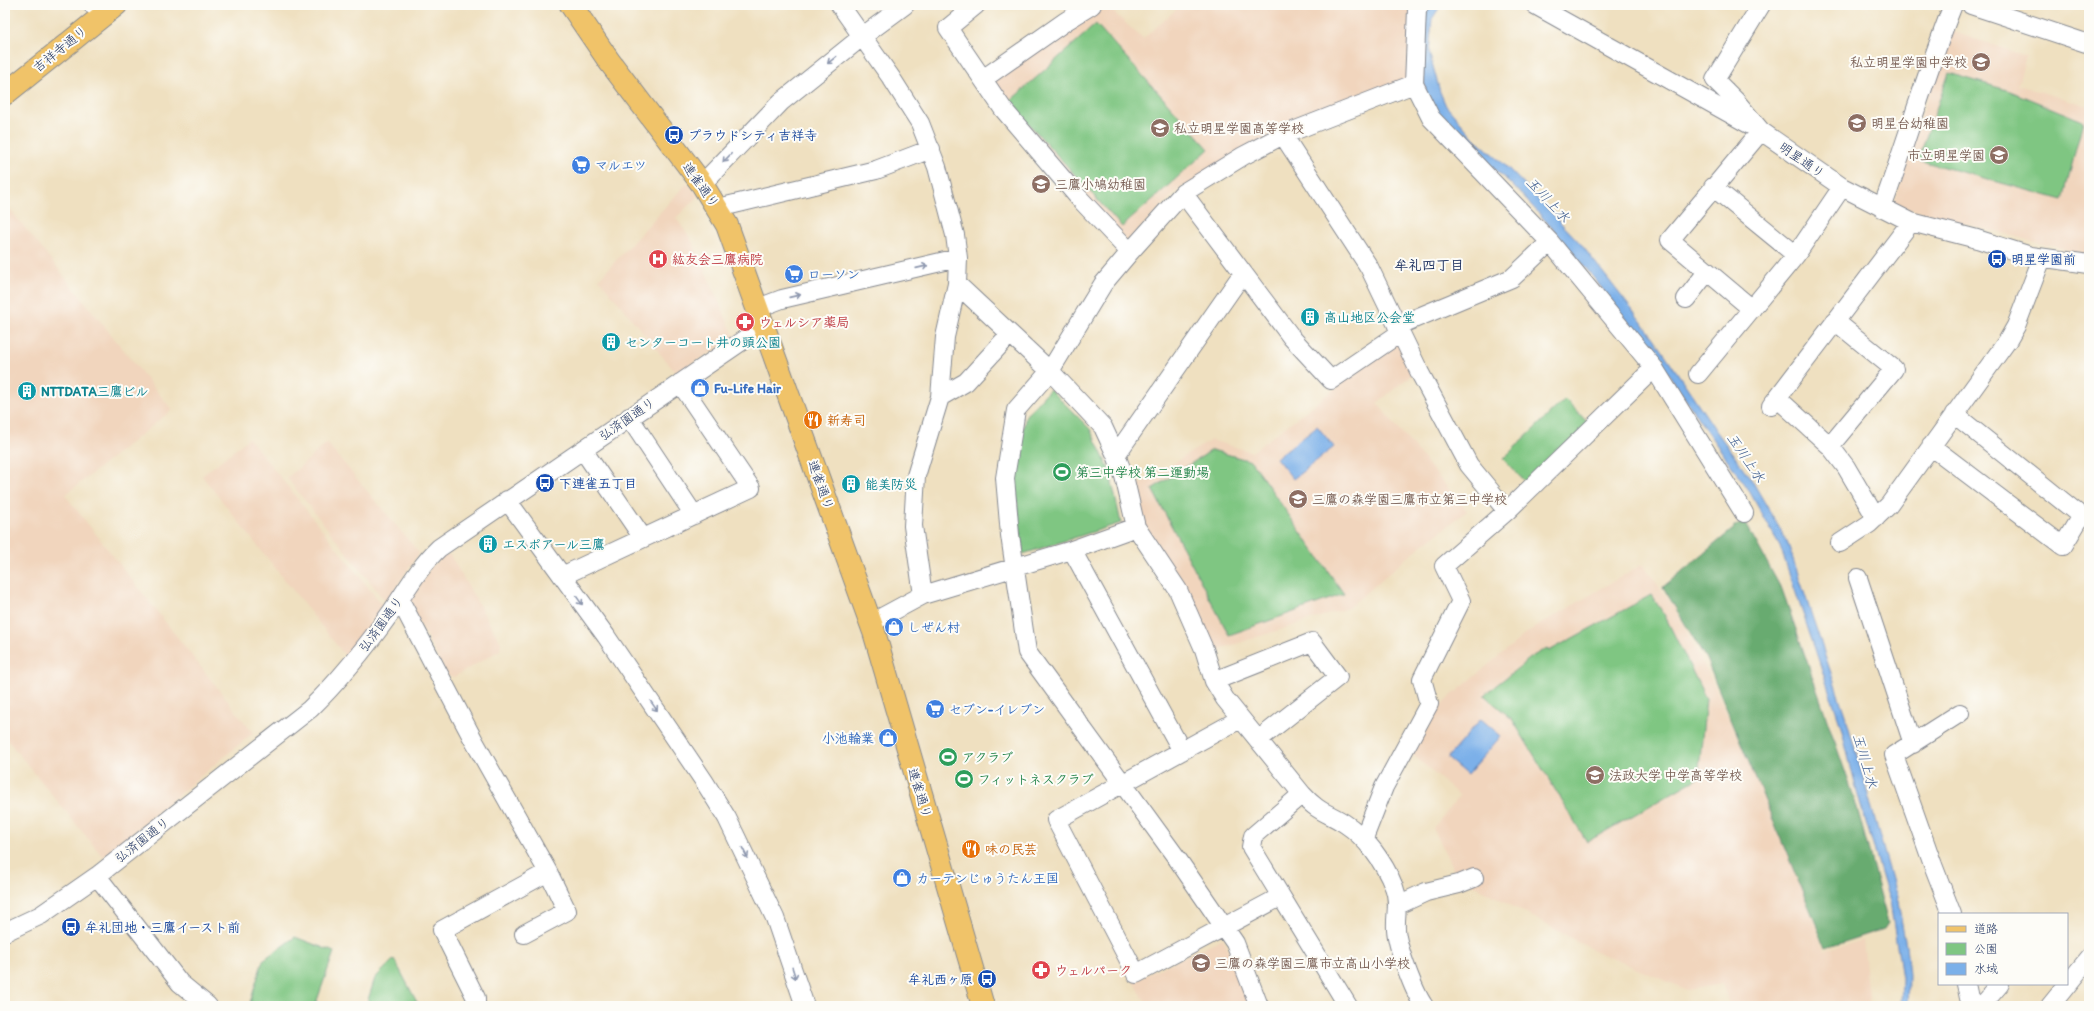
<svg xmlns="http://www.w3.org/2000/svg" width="2094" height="1011" viewBox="0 0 2094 1011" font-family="Itim,'Klee One',sans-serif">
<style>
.built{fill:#f1d5bd}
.green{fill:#7fc682;stroke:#4d7a70}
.forest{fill:#67ab70;stroke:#416d67}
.water{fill:#7bb0e9;stroke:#4b70a4}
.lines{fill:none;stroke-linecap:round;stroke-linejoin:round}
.minor-casing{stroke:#85888f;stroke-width:20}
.major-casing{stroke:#85888f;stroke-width:24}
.minor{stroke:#fff;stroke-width:18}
.major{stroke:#f0c369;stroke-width:22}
.oneway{stroke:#8d97ae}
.labels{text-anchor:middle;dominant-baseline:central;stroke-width:4;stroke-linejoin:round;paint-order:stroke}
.street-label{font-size:13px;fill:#1b2f5e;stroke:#fdfcf7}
.education-label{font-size:13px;font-weight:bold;fill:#785e54;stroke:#fdfcf7;text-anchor:start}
.transit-label{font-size:13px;font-weight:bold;fill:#164399;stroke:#fdfcf7;text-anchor:start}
.shop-label{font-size:13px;font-weight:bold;fill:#366cbe;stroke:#fdfcf7;text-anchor:start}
.health-label{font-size:13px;font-weight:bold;fill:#be3a42;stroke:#fdfcf7;text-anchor:start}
.culture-label{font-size:13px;font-weight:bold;fill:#0d838f;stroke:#fdfcf7;text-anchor:start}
.food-label{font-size:13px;font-weight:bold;fill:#c56008;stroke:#fdfcf7;text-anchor:start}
.leisure-label{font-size:13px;font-weight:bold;fill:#27864d;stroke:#fdfcf7;text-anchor:start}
.water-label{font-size:14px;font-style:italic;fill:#3d5c8f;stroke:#fdfcf7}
.neighbourhood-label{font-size:14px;font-weight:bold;fill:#1b2f5e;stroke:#fdfcf7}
</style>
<rect width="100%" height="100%" fill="#fdfcf7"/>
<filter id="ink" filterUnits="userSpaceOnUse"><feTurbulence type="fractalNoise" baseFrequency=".025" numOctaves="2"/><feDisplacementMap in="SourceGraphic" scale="8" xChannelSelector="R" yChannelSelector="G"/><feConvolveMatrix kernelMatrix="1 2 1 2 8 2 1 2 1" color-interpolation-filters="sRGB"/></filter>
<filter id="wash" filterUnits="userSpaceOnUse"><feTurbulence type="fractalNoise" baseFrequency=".012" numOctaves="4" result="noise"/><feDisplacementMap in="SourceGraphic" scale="16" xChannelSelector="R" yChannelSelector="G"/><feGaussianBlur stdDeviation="0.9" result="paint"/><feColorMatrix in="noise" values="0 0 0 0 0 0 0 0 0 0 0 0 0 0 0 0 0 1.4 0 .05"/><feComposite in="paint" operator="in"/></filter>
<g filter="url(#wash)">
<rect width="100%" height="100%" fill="#efe0c0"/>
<!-- built -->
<path class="built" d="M 1181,5 L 1414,5 L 1407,79 L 1179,189 L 1127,241 L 988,83 L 1086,13 L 1110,9 L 1143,39 Z
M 1948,30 L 2026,56 L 2018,85 L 2089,106 L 2089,256 L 1894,205 Z
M 687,183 L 699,195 L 676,218 L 691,239 L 735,338 L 676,373 L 599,279 Z
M 5,203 L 172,410 L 65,495 L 253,733 L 103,857 L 5,737 Z
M 1396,342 L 1414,373 L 1377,403 L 1467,511 L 1416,550 L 1348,608 L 1214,651 L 1186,586 L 1145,531 L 1135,487 L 1211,440 L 1252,452 Z
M 249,438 L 383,606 L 346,657 L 202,476 Z
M 327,443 L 419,553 L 386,602 L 287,478 Z
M 445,555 L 450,555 L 501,643 L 500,650 L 454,677 L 447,675 L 409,603 L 431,567 Z
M 1643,564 L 1675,609 L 1714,685 L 1778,829 L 1825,951 L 1863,940 L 1870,1006 L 1730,1006 L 1722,984 L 1687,990 L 1593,950 L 1459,877 L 1454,871 L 1433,828 L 1460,796 L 1412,754 L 1444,702 L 1529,631 Z
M 1223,938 L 1252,1006 L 1147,1006 L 1134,981 Z"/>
<!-- green -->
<path class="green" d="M 1096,24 L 1209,149 L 1122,227 L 1009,102 Z
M 1949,73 L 2010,91 L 2083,121 L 2063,200 L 1918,160 Z
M 1050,389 L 1090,429 L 1109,469 L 1121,523 L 1023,554 L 1014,475 L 1026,415 Z
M 1565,399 L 1592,427 L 1530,487 L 1503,459 Z
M 1212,450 L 1251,461 L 1344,594 L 1229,635 L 1152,489 Z
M 1651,595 L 1664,614 L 1706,699 L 1698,778 L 1587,842 L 1512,719 L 1484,695 L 1533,656 L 1547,648 L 1549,651 Z
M 295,937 L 334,952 L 315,1006 L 249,1006 L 263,960 Z
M 394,959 L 419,1006 L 366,1006 L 375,978 Z"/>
<!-- forest -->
<path class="forest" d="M 1744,520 L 1783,592 L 1855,800 L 1888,923 L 1884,929 L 1826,948 L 1706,659 L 1663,587 Z"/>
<!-- water -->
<path class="water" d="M 1430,5 L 1441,5 L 1432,19 L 1429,52 L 1440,92 L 1446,106 L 1473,137 L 1507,167 L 1580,243 L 1654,338 L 1717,432 L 1751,479 L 1787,541 L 1847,721 L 1897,897 L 1906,945 L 1909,975 L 1908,1006 L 1901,1006 L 1902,978 L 1890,902 L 1857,792 L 1840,723 L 1780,546 L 1747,487 L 1706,430 L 1650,346 L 1642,342 C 1603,287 1560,234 1513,186 C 1485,157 1447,137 1429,100 C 1420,80 1419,24 1430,5 Z
M 1317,426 L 1334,447 L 1293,479 L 1276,458 Z
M 1481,719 L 1501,736 L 1467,775 L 1447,758 Z"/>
</g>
<g filter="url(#ink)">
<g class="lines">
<defs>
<path id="minor" d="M 93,5 L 102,16
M 840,5 L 892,79 L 920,123 L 937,167 L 955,235 L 958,258 L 957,284 L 945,337 L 940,397 L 916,476 L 913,526 L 923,595
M 976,5 L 948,28 L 1003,109 L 1079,198 L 1130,252
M 1420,5 L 1417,9 L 1414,84 L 1431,118 L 1550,242 L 1654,368 L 1744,513
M 1535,5 L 1761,131 L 1842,187 L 1911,222 L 1977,239 L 2031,256 L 2089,264
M 1971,5 L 2089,44
M 983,79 L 1066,21 L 1092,5
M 1283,135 L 1369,267 L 1420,373 L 1469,465 L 1507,511
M 702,184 L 781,102 L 863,36 L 905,5
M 1713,187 L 1796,255
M 1183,193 L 1292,338 L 1331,380 L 1400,333
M 718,208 L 876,170 L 931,149
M 1882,208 C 1907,141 1926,72 1953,5
M 957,284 L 1050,371 L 1103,427 L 1116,455 L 1124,476 L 1136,527 L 1178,590 L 1204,649 L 1214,681 L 1225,699 L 1302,794 L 1253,836 L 1251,847 L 1348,1006
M 1686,299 L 1707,272
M 758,308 L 782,299 L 958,258
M 1752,309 L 1670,240 L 1761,131 L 1735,100 L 1715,80 L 1761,5
M 1397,326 L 1512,278 L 1550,242
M 1698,374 L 1796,255 L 1842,187
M 940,397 L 966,382 L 1010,334
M 1777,398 L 1830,446 L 1846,467 L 1876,518
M 1771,406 L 1911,222
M 629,417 L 694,515
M 1830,446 L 1894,369 L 1835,321
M 1931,446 L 2063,546 L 2081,516 L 1954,414
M 583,450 L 643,538
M 1116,455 L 1243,273
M 507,500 L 606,636 L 704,781 L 727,818 L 775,918 L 805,1006
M 1840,543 L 1869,524 L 1889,505 L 2008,340 L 2016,326 L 2042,258
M 1072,550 L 1182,751
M 562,576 L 751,488 L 680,383
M 1858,578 L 1913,744
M 400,600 L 474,741 L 548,872 L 567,911 L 524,934
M 871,623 L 923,595 L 1072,550 L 1136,527
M 1214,681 L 1312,642 L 1338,677 L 1258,740
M 1240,719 L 1056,820 L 1136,974 L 1280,897
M 1302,794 C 1318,812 1326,812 1344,823 C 1366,837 1384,862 1394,887 C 1400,902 1395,914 1396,929 C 1397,947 1414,992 1424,1006
M 1364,838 L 1384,787 L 1429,704 L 1422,679 L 1461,601 L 1444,566 L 1507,511 L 1654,368
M 97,876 L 180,983 L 208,1006
M 1398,905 L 1426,892 L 1459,884 L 1474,878
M 1952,914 L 1933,865 L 1894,755 L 1960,713
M 5,932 L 41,915 L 97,876 L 310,709 C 341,679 367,646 392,611 C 407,589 420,566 439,548 L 764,326
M 1966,984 L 1969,998 L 1976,1006
M 476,1006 L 476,998 L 442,930 L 548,872
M 1259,1006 L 1235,943 L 1176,857 L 1027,652 L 1010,535 L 1005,478 L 1016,410 L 1050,371 L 1103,284 L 1130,252 L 1183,193 L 1243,156 L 1283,135 L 1414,84
M 1981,1006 L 2000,984
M 2050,1006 L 2089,958"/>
<path id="major" d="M 571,5 L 609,61 L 702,184 L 727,225 L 874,632 L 983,1006
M 5,94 L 116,5"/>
</defs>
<!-- minor casing -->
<use href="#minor" class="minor-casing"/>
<!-- major casing -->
<use href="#major" class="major-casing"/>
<!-- minor -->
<use href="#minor" class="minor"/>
<!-- major -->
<use href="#major" class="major"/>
</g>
<!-- one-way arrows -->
<defs><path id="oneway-shaft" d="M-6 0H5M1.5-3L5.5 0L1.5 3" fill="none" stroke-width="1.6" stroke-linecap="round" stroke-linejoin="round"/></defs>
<g class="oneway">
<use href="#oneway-shaft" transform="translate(832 60) rotate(141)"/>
<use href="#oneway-shaft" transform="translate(727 158) rotate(134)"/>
<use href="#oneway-shaft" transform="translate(922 267) rotate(-13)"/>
<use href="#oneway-shaft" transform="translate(795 296) rotate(-13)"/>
<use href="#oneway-shaft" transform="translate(579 600) rotate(55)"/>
<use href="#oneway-shaft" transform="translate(654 706) rotate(55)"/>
<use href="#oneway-shaft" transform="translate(745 853) rotate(63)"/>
<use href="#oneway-shaft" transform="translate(794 973) rotate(72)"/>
</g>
</g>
<!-- icons -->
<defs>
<symbol id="school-disc" viewBox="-11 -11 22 22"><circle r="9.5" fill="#8d6e63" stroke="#fdfcf7"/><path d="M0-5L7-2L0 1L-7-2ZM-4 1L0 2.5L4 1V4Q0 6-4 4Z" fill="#fff"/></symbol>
<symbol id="bus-disc" viewBox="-11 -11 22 22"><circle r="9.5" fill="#1a4fb4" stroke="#fdfcf7"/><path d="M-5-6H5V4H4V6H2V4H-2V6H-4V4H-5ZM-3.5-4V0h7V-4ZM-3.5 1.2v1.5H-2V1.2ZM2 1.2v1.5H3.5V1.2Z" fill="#fff"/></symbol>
<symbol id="supermarket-disc" viewBox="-11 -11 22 22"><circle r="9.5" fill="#3f7fe0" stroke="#fdfcf7"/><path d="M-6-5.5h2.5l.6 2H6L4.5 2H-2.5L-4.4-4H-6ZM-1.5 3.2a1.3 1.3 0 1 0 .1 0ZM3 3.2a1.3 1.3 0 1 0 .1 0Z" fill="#fff"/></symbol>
<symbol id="hospital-disc" viewBox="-11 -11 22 22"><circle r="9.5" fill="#e0444e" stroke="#fdfcf7"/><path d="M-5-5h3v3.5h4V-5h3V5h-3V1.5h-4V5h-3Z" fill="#fff"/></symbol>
<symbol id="building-disc" viewBox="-11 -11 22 22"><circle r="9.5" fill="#0f9aa8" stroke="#fdfcf7"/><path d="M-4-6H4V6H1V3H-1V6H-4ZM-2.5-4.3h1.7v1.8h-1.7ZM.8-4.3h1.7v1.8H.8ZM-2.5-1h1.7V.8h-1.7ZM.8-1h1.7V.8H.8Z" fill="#fff"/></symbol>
<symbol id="pharmacy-disc" viewBox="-11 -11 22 22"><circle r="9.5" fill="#e0444e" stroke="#fdfcf7"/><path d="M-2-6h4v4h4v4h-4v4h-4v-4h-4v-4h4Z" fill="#fff"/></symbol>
<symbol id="shop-disc" viewBox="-11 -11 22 22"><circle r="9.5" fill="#3f7fe0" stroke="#fdfcf7"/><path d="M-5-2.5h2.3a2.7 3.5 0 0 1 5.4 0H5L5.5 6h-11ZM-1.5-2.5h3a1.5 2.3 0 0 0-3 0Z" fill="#fff"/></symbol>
<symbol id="restaurant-disc" viewBox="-11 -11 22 22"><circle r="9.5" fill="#e8710a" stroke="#fdfcf7"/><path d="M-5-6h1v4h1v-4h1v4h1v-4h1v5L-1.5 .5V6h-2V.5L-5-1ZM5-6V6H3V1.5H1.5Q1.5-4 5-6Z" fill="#fff"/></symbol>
<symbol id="stadium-disc" viewBox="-11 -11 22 22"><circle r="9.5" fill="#2e9e5b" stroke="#fdfcf7"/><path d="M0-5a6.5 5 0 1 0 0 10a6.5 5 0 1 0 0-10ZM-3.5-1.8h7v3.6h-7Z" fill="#fff"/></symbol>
</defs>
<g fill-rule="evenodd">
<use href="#school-disc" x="1970" y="51" width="22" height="22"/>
<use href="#school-disc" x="1846" y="112" width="22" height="22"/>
<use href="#school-disc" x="1149" y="117" width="22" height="22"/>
<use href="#bus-disc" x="663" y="124" width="22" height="22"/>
<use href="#school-disc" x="1988" y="144" width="22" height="22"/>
<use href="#supermarket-disc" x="570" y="154" width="22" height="22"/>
<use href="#school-disc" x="1030" y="173" width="22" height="22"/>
<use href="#hospital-disc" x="647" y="248" width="22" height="22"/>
<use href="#bus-disc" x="1986" y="248" width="22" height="22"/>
<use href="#supermarket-disc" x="783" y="263" width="22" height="22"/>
<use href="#building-disc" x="1299" y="306" width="22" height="22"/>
<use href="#pharmacy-disc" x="734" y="311" width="22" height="22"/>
<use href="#building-disc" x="600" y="331" width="22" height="22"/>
<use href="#shop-disc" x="689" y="377" width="22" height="22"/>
<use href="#building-disc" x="16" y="380" width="22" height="22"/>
<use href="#restaurant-disc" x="802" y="409" width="22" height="22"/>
<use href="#stadium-disc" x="1051" y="461" width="22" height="22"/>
<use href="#bus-disc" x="534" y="472" width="22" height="22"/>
<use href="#building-disc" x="840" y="473" width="22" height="22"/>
<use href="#school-disc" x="1287" y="488" width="22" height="22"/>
<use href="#building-disc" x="477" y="533" width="22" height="22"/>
<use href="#shop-disc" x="883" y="616" width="22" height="22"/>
<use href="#supermarket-disc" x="924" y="698" width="22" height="22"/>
<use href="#shop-disc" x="877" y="727" width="22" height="22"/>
<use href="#stadium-disc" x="937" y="746" width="22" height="22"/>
<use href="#school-disc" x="1584" y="764" width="22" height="22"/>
<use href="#stadium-disc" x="953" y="768" width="22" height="22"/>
<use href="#restaurant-disc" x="960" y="838" width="22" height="22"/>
<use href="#shop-disc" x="891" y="867" width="22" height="22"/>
<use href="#bus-disc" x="60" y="916" width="22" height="22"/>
<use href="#school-disc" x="1190" y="952" width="22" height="22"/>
<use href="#pharmacy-disc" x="1030" y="959" width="22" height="22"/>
<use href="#bus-disc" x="976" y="968" width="22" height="22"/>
</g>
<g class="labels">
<!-- street labels -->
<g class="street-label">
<text transform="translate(60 49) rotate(-39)">吉祥寺通り</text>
<text transform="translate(1802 160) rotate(35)">明星通り</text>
<text transform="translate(701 185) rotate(54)">連雀通り</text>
<text transform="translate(627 419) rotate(-35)">弘済園通り</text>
<text transform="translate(821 485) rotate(70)">連雀通り</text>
<text transform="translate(381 624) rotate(-54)">弘済園通り</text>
<text transform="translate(920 793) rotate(73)">連雀通り</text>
<text transform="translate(142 840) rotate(-38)">弘済園通り</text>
</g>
<!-- education labels -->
<g class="education-label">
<text x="1967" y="62" text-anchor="end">私立明星学園中学校</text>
<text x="1871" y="123">明星台幼稚園</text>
<text x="1174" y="128">私立明星学園高等学校</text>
<text x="1985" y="155" text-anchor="end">市立明星学園</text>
<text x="1055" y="184">三鷹小鳩幼稚園</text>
<text x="1312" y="499">三鷹の森学園三鷹市立第三中学校</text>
<text x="1609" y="775">法政大学 中学高等学校</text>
<text x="1215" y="963">三鷹の森学園三鷹市立高山小学校</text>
</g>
<!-- transit labels -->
<g class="transit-label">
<text x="688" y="135">プラウドシティ吉祥寺</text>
<text x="2011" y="259">明星学園前</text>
<text x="559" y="483">下連雀五丁目</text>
<text x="85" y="927">牟礼団地・三鷹イースト前</text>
<text x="973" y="979" text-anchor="end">牟礼西ヶ原</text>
</g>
<!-- shop labels -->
<g class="shop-label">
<text x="595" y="165">マルエツ</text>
<text x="808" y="274">ローソン</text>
<text x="714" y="388">Fu-Life Hair</text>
<text x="908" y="627">しぜん村</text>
<text x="949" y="709">セブン-イレブン</text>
<text x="874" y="738" text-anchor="end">小池輪業</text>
<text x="916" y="878">カーテンじゅうたん王国</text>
</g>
<!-- health labels -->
<g class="health-label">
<text x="672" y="259">紘友会三鷹病院</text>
<text x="759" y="322">ウェルシア薬局</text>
<text x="1055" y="970">ウェルパーク</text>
</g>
<!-- culture labels -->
<g class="culture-label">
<text x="1324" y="317">高山地区公会堂</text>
<text x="625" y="342">センターコート井の頭公園</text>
<text x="41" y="391">NTTDATA三鷹ビル</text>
<text x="865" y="484">能美防災</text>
<text x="502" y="544">エスポアール三鷹</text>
</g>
<!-- food labels -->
<g class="food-label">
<text x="827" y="420">新寿司</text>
<text x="985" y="849">味の民芸</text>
</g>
<!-- leisure labels -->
<g class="leisure-label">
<text x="1076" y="472">第三中学校 第二運動場</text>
<text x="962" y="757">アクラブ</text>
<text x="978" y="779">フィットネスクラブ</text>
</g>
<!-- water labels -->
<g class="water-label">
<text transform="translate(1548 200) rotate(47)">玉川上水</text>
<text transform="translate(1746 458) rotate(56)">玉川上水</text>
<text transform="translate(1865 761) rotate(74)">玉川上水</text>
</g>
<!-- neighbourhood labels -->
<g class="neighbourhood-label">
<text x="1429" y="265">牟礼四丁目</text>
</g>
</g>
<!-- margin -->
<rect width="2094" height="1011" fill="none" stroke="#fdfcf7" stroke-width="20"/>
<!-- legend -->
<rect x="1938" y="913" width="130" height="72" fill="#fdfcf7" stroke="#a3aaba"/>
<rect x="1946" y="926" width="20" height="6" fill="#f0c369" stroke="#a3aaba"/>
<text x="1974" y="933" font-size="12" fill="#1b2f5e">道路</text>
<rect x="1946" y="943" width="20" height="12" fill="#7fc682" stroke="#a3aaba"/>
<text x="1974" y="953" font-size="12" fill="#1b2f5e">公園</text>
<rect x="1946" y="963" width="20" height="12" fill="#7bb0e9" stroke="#a3aaba"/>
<text x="1974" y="973" font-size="12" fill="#1b2f5e">水域</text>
</svg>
